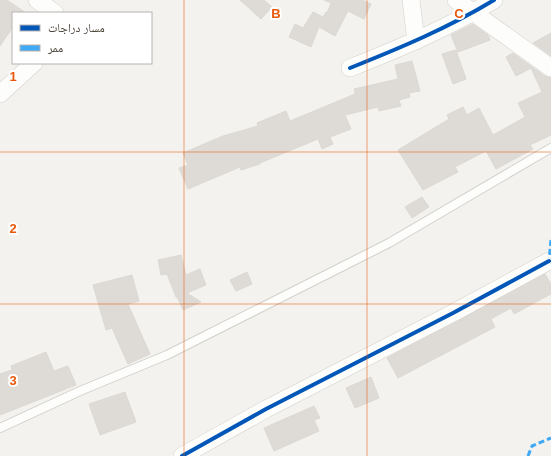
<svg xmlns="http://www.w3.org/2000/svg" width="551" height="456" viewBox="0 0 551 456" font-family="Arial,'Noto Naskh Arabic',sans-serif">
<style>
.building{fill:#dedbd6;stroke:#dcd9d4}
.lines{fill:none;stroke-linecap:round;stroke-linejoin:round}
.service-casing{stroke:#d2d0cb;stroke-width:10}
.minor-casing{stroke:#d2d0cb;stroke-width:18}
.service{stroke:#fdfdfc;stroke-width:8}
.minor{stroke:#fdfdfc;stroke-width:17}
.quiet{stroke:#3fa9f5;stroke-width:3;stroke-dasharray:6 3;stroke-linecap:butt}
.cycleway-casing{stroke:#fff;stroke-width:6}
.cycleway{stroke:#0057b8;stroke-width:4}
.grid{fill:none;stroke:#e8590c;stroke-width:1;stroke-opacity:0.55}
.grid-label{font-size:13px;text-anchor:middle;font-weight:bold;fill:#e8590c;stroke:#fff;stroke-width:4;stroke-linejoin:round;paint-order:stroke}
</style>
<rect width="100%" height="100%" fill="#f4f2ee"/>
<!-- building -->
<path class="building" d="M 0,0 L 7,0 L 26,13 L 13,13 L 13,27 L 0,46 Z
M 240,0 L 264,0 L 272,7 L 261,19 Z
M 324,0 L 362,0 L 371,4 L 364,19 L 348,11 L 335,36 L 319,27 L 311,47 L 289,37 L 295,24 L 303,28 L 313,12 L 323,17 L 326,12 L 327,13 L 331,3 Z
M 473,24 L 488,35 L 490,40 L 458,52 L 451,35 Z
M 551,33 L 551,56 L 533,43 Z
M 456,50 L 466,79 L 453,84 L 442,54 Z
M 513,53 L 545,76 L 551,78 L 551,135 L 530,145 L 533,149 L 496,169 L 486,151 L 455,167 L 458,172 L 423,190 L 398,150 L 449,119 L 447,115 L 463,107 L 467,115 L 479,108 L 493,135 L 525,117 L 518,103 L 542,92 L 531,68 L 516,76 L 506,57 Z
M 412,61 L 420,91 L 409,93 L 410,97 L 399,100 L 401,106 L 379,111 L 378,107 L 345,115 L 351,129 L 330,137 L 333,144 L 322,149 L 318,139 L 260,163 L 260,164 L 241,170 L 240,167 L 188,189 L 179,168 L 188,165 L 183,153 L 223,136 L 258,126 L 257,123 L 286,111 L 290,121 L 355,94 L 354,89 L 398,79 L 395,65 Z
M 422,197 L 429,207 L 412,218 L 405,207 Z
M 181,255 L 186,275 L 200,269 L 206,285 L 187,293 L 201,302 L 183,310 L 177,297 L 176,297 L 167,274 L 161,275 L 158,260 Z
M 247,272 L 252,284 L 236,291 L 230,280 Z
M 545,274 L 551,284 L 551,294 L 514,314 L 511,308 L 491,319 L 495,327 L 398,378 L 387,358 Z
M 132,275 L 139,301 L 128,304 L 150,354 L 128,364 L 112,328 L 106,330 L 93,285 Z
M 46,352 L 54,371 L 68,366 L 76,385 L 0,415 L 0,374 L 12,370 L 11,366 Z
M 371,377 L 379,398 L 355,408 L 346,388 Z
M 125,392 L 136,422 L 100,435 L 89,404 Z
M 314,406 L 320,418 L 314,420 L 319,431 L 274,451 L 264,428 Z"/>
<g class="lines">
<defs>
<path id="service" d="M 0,428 L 80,391 L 167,355 L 389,243 L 551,148"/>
<path id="minor" d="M 37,0 L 55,13
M 411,0 L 416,41
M 456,0 L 551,68
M 350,68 C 400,48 448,28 494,0
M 0,94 L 34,63
M 182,456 L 266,409 L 453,313 L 549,261"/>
</defs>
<!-- service casing -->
<use href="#service" class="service-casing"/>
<!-- minor casing -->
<use href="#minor" class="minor-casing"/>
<!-- service -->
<use href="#service" class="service"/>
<!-- minor -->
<use href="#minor" class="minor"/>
<!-- quiet -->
<path class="quiet" d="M 551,240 L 549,261 L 551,264
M 528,456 L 532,446 L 551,438"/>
<defs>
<path id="cycleway" d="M 350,68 C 400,48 448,28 494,0
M 182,456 L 266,409 L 453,313 L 549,261"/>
</defs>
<!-- cycleway casing -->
<use href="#cycleway" class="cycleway-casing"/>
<!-- cycleway -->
<use href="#cycleway" class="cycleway"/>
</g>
<!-- grid -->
<path class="grid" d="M 184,0 L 184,456M 367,0 L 367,456M 0,152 L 551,152M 0,304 L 551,304"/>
<g class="grid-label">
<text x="276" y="18">B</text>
<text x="459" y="18">C</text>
<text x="13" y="81">1</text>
<text x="13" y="233">2</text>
<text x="13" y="385">3</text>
</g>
<!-- legend -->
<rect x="12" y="12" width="140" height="52" fill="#ffffff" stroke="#b7b4b0"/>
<rect x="20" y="25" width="20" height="6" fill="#0057b8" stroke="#b7b4b0"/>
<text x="48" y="32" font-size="12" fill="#4b4439">مسار دراجات</text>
<rect x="20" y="45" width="20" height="6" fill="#3fa9f5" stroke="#b7b4b0"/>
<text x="48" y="52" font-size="12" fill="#4b4439">ممر</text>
</svg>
